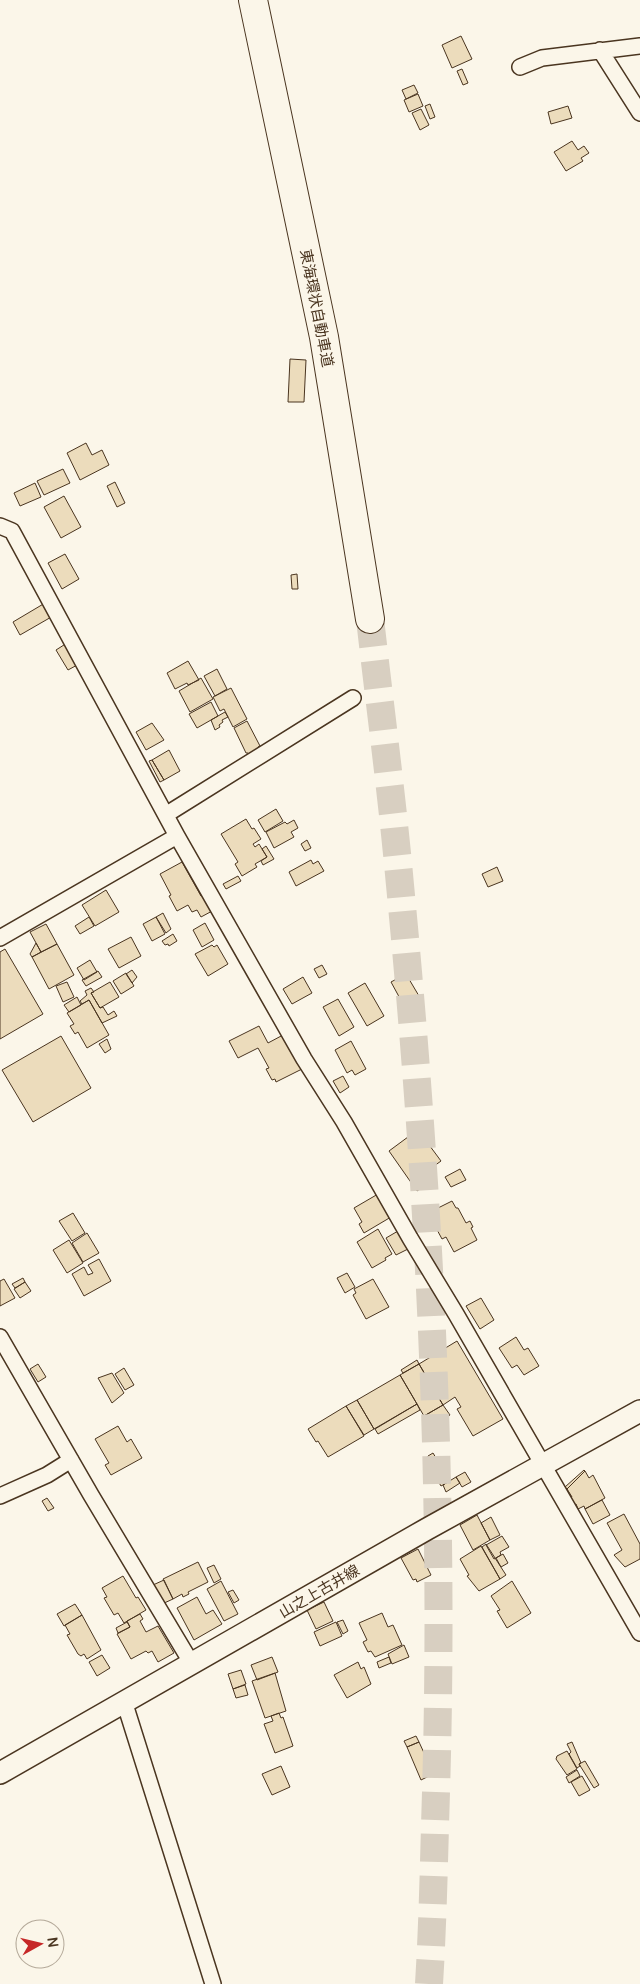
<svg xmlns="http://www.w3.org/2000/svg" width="640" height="1984" viewBox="0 0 640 1984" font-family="Manrope,'Noto Sans JP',sans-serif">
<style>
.building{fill:#ecdcbc;stroke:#4a3520}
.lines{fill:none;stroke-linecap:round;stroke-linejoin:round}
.motorway-tunnel{stroke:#d8cfc1;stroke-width:28;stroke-dasharray:28 14;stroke-linecap:butt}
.minor-casing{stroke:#4a3520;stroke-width:18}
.secondary-casing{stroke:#4a3520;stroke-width:24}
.motorway-casing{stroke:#4a3520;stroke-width:30}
.minor{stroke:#fbf6e9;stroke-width:15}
.secondary{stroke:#fbf6e9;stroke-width:21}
.motorway{stroke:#fbf6e9;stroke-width:28}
.labels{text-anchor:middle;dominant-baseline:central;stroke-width:4;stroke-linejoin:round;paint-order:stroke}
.street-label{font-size:15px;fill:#4a3520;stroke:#fbf6e9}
</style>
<rect width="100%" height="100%" fill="#fbf6e9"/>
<!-- building -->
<path class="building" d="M 461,36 L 472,59 L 452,68 L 442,45 Z
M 462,69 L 468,83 L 463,85 L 457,71 Z
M 414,85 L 418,93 L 406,99 L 402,90 Z
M 418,94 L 423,106 L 409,112 L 404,100 Z
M 430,104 L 435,117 L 430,119 L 425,106 Z
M 568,106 L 572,118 L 551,124 L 548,112 Z
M 421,109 L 429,125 L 420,130 L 412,113 Z
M 572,141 L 578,150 L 584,146 L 589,153 L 581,158 L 583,161 L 566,171 L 554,152 Z
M 290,359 L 306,360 L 304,402 L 288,402 Z
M 86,443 L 92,455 L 102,450 L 109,465 L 80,480 L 67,453 Z
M 63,469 L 70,483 L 44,495 L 37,481 Z
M 115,482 L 125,503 L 117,507 L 107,486 Z
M 35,483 L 41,497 L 20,506 L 14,493 Z
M 64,496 L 81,527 L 61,538 L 44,507 Z
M 65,554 L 79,579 L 62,589 L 48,563 Z
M 297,574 L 298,589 L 292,589 L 291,575 Z
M 45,603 L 53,616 L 20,635 L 13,622 Z
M 67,643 L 79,664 L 68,670 L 56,650 Z
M 188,661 L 199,680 L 188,685 L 187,683 L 175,689 L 167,673 Z
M 217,669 L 227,689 L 215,696 L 204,676 Z
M 201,678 L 213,699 L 190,712 L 179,691 Z
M 231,688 L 247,719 L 233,727 L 224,709 L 220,711 L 213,697 Z
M 211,702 L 218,716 L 197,728 L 189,714 Z
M 225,712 L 228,717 L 222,720 L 223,722 L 219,725 L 220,727 L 215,730 L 211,720 Z
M 247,721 L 260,746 L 258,747 L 259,750 L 249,755 L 248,753 L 246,753 L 234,728 Z
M 152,723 L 164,740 L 146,750 L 136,732 Z
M 169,750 L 180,771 L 164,780 L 152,760 Z
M 152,760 L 164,780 L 160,782 L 149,761 Z
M 276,809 L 283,821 L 265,832 L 258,820 Z
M 246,819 L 252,829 L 254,828 L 261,839 L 253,844 L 255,847 L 259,844 L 267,857 L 255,864 L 257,867 L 242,876 L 235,864 L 238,862 L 221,834 Z
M 294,820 L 298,828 L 291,832 L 294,837 L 274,848 L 266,832 L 285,822 L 287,824 Z
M 307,840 L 311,848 L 305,851 L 301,844 Z
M 266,846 L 274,859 L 263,865 L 261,861 L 267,857 L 262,849 Z
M 311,860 L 313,864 L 318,861 L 324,871 L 296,886 L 289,872 Z
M 182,862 L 201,896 L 206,893 L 214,910 L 201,917 L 197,910 L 192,912 L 188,905 L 177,911 L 169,896 L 171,895 L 160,874 Z
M 497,867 L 503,881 L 488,887 L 482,874 Z
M 238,876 L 241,881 L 226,889 L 223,884 Z
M 106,890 L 119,912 L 95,926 L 82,905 Z
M 163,913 L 171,929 L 166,933 L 156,917 Z
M 89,917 L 94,926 L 80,934 L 75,926 Z
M 156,917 L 165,934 L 152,941 L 143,924 Z
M 205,923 L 214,940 L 202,947 L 193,930 Z
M 46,924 L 57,944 L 41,952 L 30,932 Z
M 173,934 L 177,941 L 169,946 L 168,944 L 165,945 L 162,941 Z
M 131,937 L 141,956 L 119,968 L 108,949 Z
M 36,943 L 41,952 L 32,957 L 30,954 Z
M 57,944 L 74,975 L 49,989 L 32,957 Z
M 212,945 L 214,947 L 217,945 L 228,964 L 208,976 L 195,954 Z
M 5,949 L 43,1014 L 0,1039 L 0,952 Z
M 90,960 L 97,972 L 84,980 L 77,968 Z
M 322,965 L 327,974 L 319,978 L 314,969 Z
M 132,970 L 137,977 L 132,983 L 126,974 Z
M 98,971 L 102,977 L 86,986 L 82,980 Z
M 126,973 L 134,986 L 121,994 L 113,981 Z
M 406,974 L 419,996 L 403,1004 L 391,982 Z
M 303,977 L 312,993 L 292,1004 L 283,989 Z
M 67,982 L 74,997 L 63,1002 L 56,986 Z
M 110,982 L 119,997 L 100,1008 L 91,993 Z
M 365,983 L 384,1016 L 367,1026 L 348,993 Z
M 91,988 L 94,992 L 91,993 L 100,1008 L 103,1007 L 108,1015 L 114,1011 L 117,1016 L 102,1023 L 89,1000 L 82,1004 L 80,1001 L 87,995 L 85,991 Z
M 77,997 L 81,1005 L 69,1012 L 64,1005 Z
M 338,999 L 354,1027 L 339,1036 L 323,1007 Z
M 89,1000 L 109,1035 L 87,1048 L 78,1032 L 75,1034 L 70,1026 L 74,1024 L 67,1013 Z
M 259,1026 L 268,1043 L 283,1035 L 304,1068 L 276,1082 L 275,1079 L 272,1080 L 266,1069 L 269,1068 L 258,1048 L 238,1058 L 229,1041 Z
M 61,1036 L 91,1088 L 33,1122 L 2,1070 Z
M 107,1039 L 111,1049 L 105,1053 L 99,1044 Z
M 351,1041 L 366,1069 L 355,1075 L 352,1070 L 347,1073 L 335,1050 Z
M 343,1076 L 349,1087 L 340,1093 L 333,1081 Z
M 412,1134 L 416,1140 L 414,1141 L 416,1144 L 424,1138 L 441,1161 L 430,1169 L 436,1177 L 417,1191 L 389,1151 Z
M 460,1169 L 466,1180 L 451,1187 L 445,1177 Z
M 378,1194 L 391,1217 L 364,1233 L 359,1224 L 362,1222 L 354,1208 Z
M 452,1201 L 456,1208 L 458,1208 L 466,1223 L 470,1221 L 473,1227 L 471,1228 L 477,1240 L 454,1252 L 446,1237 L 442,1239 L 428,1213 Z
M 73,1213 L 85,1233 L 72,1241 L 59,1221 Z
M 378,1229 L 392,1254 L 385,1258 L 386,1260 L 372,1268 L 357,1242 Z
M 398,1231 L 408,1249 L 396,1255 L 386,1238 Z
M 87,1233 L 99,1253 L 83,1262 L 72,1243 Z
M 69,1240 L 83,1263 L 67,1273 L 53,1250 Z
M 99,1259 L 111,1281 L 84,1296 L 72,1274 L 84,1267 L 88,1275 L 93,1273 L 88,1265 Z
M 347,1273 L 355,1287 L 345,1293 L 337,1278 Z
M 23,1278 L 25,1282 L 15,1288 L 12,1284 Z
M 4,1279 L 15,1298 L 0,1306 L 0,1281 Z
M 373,1279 L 389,1307 L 366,1319 L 353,1295 L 356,1293 L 354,1289 Z
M 25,1282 L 31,1291 L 20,1298 L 14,1289 Z
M 481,1298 L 494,1320 L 480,1329 L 466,1306 Z
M 516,1337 L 524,1350 L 528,1348 L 539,1366 L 524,1375 L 517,1365 L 512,1368 L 499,1348 Z
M 457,1341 L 503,1419 L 473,1436 L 457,1409 L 461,1407 L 455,1397 L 443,1405 L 419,1364 Z
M 417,1360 L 419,1364 L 403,1373 L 401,1370 Z
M 38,1364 L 46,1377 L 38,1382 L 30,1369 Z
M 419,1364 L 443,1405 L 424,1416 L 400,1375 Z
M 124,1368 L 134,1385 L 125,1390 L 115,1374 Z
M 112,1373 L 124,1393 L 112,1403 L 98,1378 Z
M 400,1375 L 417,1404 L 374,1429 L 357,1400 Z
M 357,1400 L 374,1429 L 364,1435 L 346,1406 Z
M 417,1404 L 420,1410 L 378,1434 L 375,1429 Z
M 443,1405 L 450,1415 L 430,1427 L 424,1416 Z
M 346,1406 L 364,1436 L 328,1457 L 318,1441 L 316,1442 L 308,1429 Z
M 118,1426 L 127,1442 L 131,1439 L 142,1458 L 111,1475 L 105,1465 L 109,1463 L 95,1439 Z
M 433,1453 L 450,1481 L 441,1486 L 427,1462 L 428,1456 Z
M 584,1470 L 585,1471 L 567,1489 L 565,1487 Z
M 585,1471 L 589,1478 L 593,1475 L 605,1498 L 585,1509 L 584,1506 L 578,1509 L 576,1504 L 572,1506 L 569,1499 L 572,1497 L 567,1489 Z
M 465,1472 L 471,1482 L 462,1487 L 456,1477 Z
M 456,1477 L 460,1483 L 446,1492 L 443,1485 Z
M 47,1498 L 54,1508 L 48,1511 L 42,1501 Z
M 602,1500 L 610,1515 L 593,1524 L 585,1509 Z
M 624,1514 L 640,1544 L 640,1559 L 625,1567 L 614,1555 L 622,1550 L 607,1523 Z
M 477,1515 L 490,1540 L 473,1550 L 460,1525 Z
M 491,1517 L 500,1535 L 490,1540 L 481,1523 Z
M 502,1536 L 509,1547 L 500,1552 L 501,1555 L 494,1559 L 486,1545 Z
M 486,1544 L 506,1575 L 500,1579 L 482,1547 Z
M 481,1546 L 500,1579 L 479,1591 L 467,1576 L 469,1575 L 460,1559 Z
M 418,1549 L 431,1575 L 417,1582 L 416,1579 L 413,1580 L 401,1558 Z
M 503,1554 L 508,1563 L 501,1567 L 496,1558 Z
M 198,1562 L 208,1582 L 188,1592 L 189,1594 L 183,1597 L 182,1594 L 173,1599 L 163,1579 Z
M 214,1565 L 221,1579 L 214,1583 L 207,1568 Z
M 123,1576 L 136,1598 L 138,1597 L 146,1610 L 124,1623 L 118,1613 L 114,1615 L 104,1598 L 107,1597 L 102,1588 Z
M 164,1580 L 173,1599 L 162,1604 L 153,1585 Z
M 221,1581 L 238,1614 L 224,1621 L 207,1589 Z
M 512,1581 L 531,1613 L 507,1628 L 497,1611 L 500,1610 L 491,1596 Z
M 233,1590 L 239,1600 L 234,1603 L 228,1592 Z
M 197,1597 L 206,1614 L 213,1610 L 222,1624 L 194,1640 L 177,1608 Z
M 324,1602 L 333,1621 L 316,1629 L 307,1610 Z
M 75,1604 L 82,1615 L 64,1626 L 57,1614 Z
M 382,1613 L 388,1627 L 393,1625 L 402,1645 L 375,1657 L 371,1651 L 368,1652 L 363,1642 L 367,1640 L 359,1623 Z
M 140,1614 L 143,1619 L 140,1621 L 146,1632 L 158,1626 L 174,1653 L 158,1662 L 152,1651 L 148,1653 L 146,1651 L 131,1659 L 117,1634 L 130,1627 L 127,1621 Z
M 82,1615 L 101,1650 L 87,1659 L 84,1654 L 81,1656 L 78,1654 L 67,1635 L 70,1634 L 65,1625 Z
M 343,1620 L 348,1631 L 343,1634 L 337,1622 Z
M 127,1622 L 130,1627 L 118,1633 L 116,1628 Z
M 336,1622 L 342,1636 L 320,1646 L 314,1632 Z
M 404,1645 L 409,1657 L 392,1664 L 388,1654 Z
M 102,1655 L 110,1668 L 97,1676 L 89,1662 Z
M 272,1657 L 278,1672 L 257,1680 L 251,1665 Z
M 389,1657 L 391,1663 L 379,1668 L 377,1662 Z
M 358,1662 L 361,1669 L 364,1667 L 371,1684 L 347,1698 L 334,1675 Z
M 241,1670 L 246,1684 L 233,1689 L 228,1674 Z
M 275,1673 L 286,1711 L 265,1718 L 252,1681 Z
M 245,1685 L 248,1695 L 236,1698 L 233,1689 Z
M 279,1713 L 281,1718 L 283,1717 L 293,1746 L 275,1753 L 264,1724 L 273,1721 L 271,1716 Z
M 416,1736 L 419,1742 L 407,1747 L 404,1741 Z
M 419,1742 L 425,1755 L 428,1754 L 432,1761 L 428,1762 L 433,1774 L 421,1780 L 407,1747 Z
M 572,1742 L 581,1763 L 579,1764 L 580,1766 L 577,1768 L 569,1754 L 571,1752 L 567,1744 Z
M 567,1751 L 577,1769 L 567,1775 L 556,1759 L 557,1756 Z
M 585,1761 L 599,1785 L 594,1788 L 579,1764 Z
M 281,1766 L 290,1787 L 272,1795 L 262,1774 Z
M 577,1770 L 580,1776 L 569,1783 L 566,1777 Z
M 582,1776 L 590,1790 L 579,1796 L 571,1782 Z"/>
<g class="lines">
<!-- motorway-tunnel -->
<path class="motorway-tunnel" d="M 370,619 C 380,707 392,796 400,885 C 429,1186 445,1489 436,1792 C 434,1856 433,1920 429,1984"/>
<defs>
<path id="minor" d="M 600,50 L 640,113
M 520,67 L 542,58 L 640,46
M 0,526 L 12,531 L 177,836 L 304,1059 L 344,1122 L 410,1238 L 456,1314 L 640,1633
M 167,814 L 353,698
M 0,938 L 177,836
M 0,1337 L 91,1495 L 192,1664
M 0,1496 L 47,1475 L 71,1460
M 124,1701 L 213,1984"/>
<path id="secondary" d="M 0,1773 L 427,1529 L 640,1411"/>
<path id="motorway" d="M 253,0 L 324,337 L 370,619"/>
</defs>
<!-- minor casing -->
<use href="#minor" class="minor-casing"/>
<!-- secondary casing -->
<use href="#secondary" class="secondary-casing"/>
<!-- motorway casing -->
<use href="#motorway" class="motorway-casing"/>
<!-- minor -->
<use href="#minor" class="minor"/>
<!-- secondary -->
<use href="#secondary" class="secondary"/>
<!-- motorway -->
<use href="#motorway" class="motorway"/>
</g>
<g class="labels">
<!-- street labels -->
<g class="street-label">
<text transform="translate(317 308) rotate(79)">東海環状自動車道</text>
<text transform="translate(319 1591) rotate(-30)">山之上古井線</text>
</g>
</g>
<!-- north arrow -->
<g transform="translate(40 1944) rotate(82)"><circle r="24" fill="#fbf6e9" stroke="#b4a999"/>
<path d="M0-4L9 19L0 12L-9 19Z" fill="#c62828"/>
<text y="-8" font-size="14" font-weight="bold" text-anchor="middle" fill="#4a3520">N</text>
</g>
</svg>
